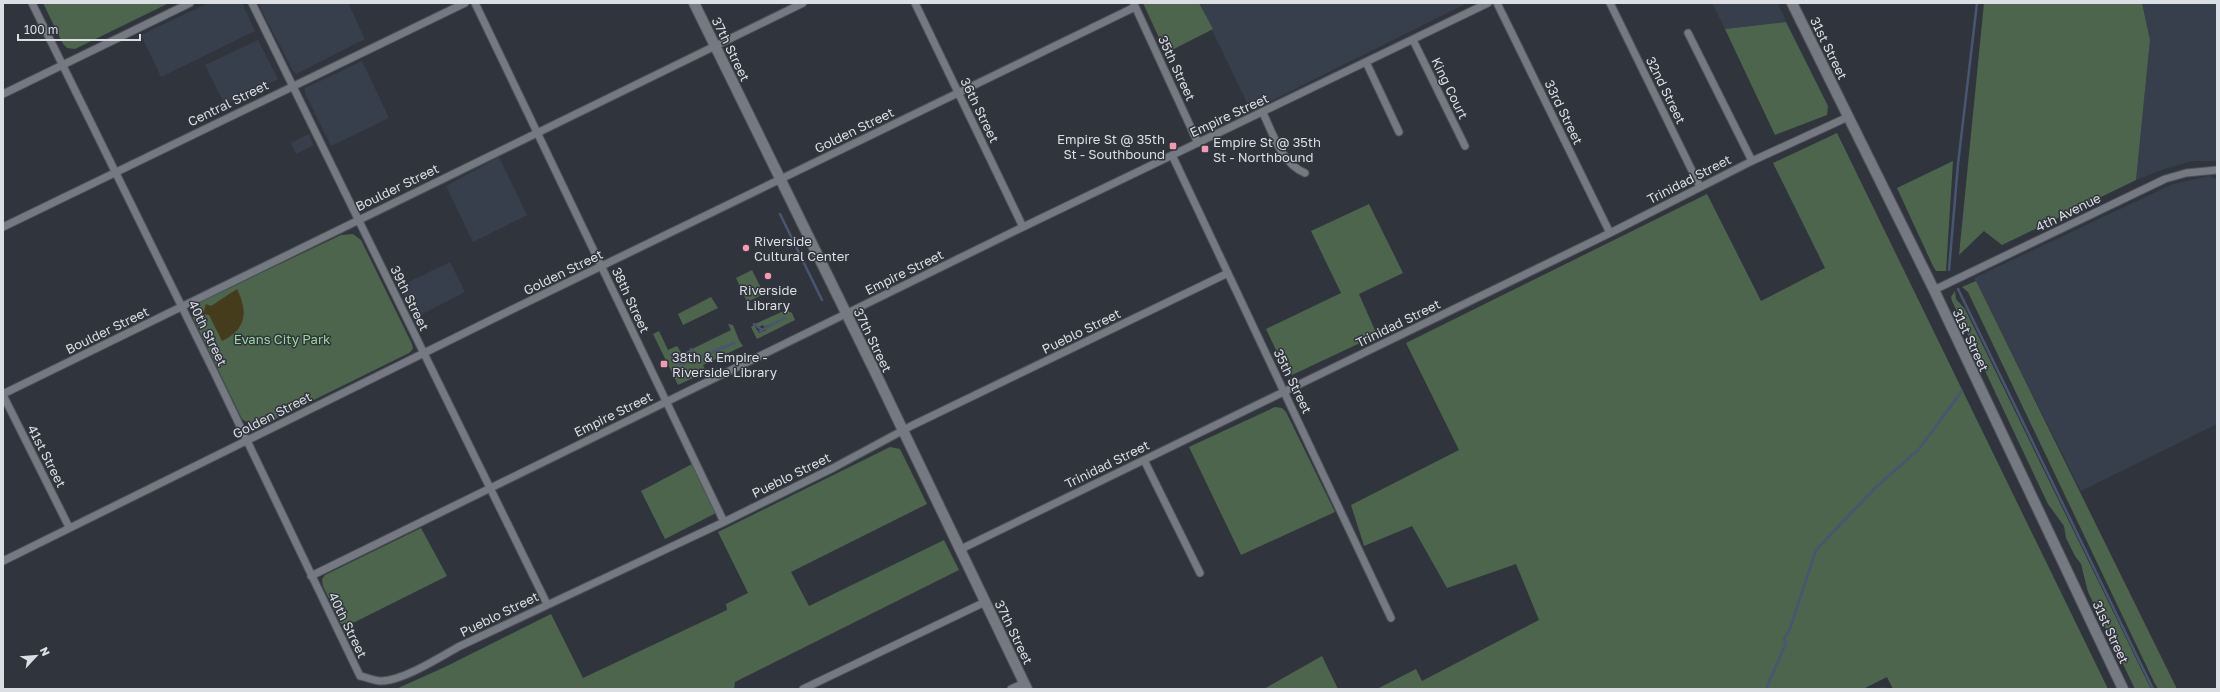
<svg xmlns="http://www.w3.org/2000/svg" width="2220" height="692" viewBox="0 0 2220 692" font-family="'Golos Text',sans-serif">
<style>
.built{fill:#373f4c}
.green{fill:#4d654d}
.sand{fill:#453c1c}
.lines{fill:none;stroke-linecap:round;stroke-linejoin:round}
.stream{stroke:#485672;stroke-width:2.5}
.street-casing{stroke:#4f5359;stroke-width:9}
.secondary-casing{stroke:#4f5359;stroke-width:12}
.street{stroke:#747982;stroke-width:7}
.secondary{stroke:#747982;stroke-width:10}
.poi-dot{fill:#f29aae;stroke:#30353d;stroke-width:1.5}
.labels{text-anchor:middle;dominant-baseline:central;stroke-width:3;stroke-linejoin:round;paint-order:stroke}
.street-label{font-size:13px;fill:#dbdee3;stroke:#30353d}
.poi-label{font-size:13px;fill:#dbdee3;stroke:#30353d;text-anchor:start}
.park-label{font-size:13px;fill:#9ad89a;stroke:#30353d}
</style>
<rect width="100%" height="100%" fill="#30353d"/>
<!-- built -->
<path class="built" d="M 208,3 L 242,3 L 255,31 L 161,77 L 141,35 Z
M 258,3 L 348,3 L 365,39 L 296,74 L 293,71 Z
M 1199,3 L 1467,3 L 1251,111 Z
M 1712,3 L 1778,3 L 1786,22 L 1725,29 Z
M 2142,3 L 2217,3 L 2217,161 L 2193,161 L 2167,168 L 2136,180 L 2150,40 Z
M 258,40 L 278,79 L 225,105 L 205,65 Z
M 362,61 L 389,118 L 331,146 L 305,93 L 305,88 Z
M 309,134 L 314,145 L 296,154 L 291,143 Z
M 499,157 L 527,215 L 473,242 L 446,186 Z
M 2209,176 L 2217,179 L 2217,424 L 2081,491 L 1974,278 L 2173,184 Z
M 450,262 L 465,292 L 415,318 L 400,286 Z"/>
<!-- green -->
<path class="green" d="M 43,3 L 169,3 L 75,49 L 67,48 L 63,44 Z
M 1143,3 L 1199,3 L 1213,29 L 1166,53 Z
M 1984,3 L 2142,3 L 2150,40 L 2136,180 L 2002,245 L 1984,231 L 1959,255 Z
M 1786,22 L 1828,106 L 1827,115 L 1775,135 L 1725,29 Z
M 1837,133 L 2108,689 L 1893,689 L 1887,677 L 1863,689 L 1377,689 L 1416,669 L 1422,681 L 1539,620 L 1516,564 L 1447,588 L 1412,526 L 1364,546 L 1351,505 L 1459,450 L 1406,343 L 1707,194 L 1761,301 L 1825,268 L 1773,163 Z
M 1953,161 L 1946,271 L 1936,271 L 1933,266 L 1897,188 Z
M 1369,204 L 1403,273 L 1359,294 L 1377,335 L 1292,375 L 1286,371 L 1266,329 L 1341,293 L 1311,231 Z
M 353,234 L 361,240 L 412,344 L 413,349 L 409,353 L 259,427 L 251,425 L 242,419 L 193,318 L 194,310 L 200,302 L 341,235 Z
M 752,270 L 764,294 L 747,302 L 736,278 Z
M 1976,281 L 2177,689 L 2158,689 L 2154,682 L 1968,292 L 1962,287 Z
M 1955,291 L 1956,299 L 1965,309 L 2151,689 L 2135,689 L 2088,592 L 2081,564 L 2075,556 L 2066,538 L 2064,526 L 2048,504 L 1952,301 L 1951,297 Z
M 711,297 L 718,308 L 683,325 L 678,314 Z
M 786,310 L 792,313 L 795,320 L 757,339 L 751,327 L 754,325 L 759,333 L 766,330 L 765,329 L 786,318 L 764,327 L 763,325 L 759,327 L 755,324 Z
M 728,324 L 733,325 L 739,340 L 743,346 L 703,365 L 706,372 L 678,385 L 653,334 L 659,331 L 668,350 L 677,346 L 682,354 L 690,350 L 694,358 C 678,365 682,364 670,354 L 675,362 L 683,365 L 734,344 L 733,343 L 696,358 L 692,349 L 731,330 Z
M 1275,407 L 1282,408 L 1286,412 L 1335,512 L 1241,555 L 1189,447 Z
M 890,447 L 900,449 L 927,504 L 791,572 L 809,606 L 944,540 L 959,570 L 735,682 L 734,689 L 396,689 L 445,667 L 551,614 L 583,678 L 727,610 L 726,604 L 748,593 L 718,532 Z
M 692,464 L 716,513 L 665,539 L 641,491 Z
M 421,528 L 447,576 L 355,622 L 341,624 L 323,586 L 322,579 L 325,575 Z
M 1322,656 L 1338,689 L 1264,689 Z"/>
<!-- sand -->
<path class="sand" d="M 237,289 C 248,312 247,329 222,341 L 209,315 L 203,314 L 206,304 L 211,306 Z"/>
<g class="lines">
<!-- stream -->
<path class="stream" d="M 780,214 L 822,300
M 1949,270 L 1958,164 L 1977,3
M 1958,289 L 2153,689
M 754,324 L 762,330
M 760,331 L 785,318
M 691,349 L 695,359
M 671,355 L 677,363 L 682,364 L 734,343
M 1766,689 L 1786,643 L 1784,639 L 1790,629 L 1816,550 L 1874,489 L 1919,449 L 1962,391
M 1880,689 L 1887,689"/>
<defs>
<path id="street" d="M 32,3 L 214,372 L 360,676 C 366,677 374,681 381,681 C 402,681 439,658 458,647 L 724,522 L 833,468 L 913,425 L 1228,273
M 252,3 L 547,604
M 475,3 L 724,522
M 915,3 L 1023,227
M 1497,3 L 1610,233
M 1610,3 L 1700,187
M 1134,4 L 1198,143
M 1688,33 L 1752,161
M 1413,40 L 1465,146
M 1366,62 L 1399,132
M 3,94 L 190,3
M 1263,113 C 1273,134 1282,164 1305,173
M 1172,155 L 1391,618
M 3,227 L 465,3
M 1934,290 L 2165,179 L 2186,173 L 2217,170
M 3,394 L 803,3
M 3,395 L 69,527
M 1144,460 L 1200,573
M 959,550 L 1610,233 L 1752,161 L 1848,117
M 3,561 L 511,310 L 1135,7
M 311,576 L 1023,227 L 1488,3
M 803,689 L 985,602
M 1011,689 L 1024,683"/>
<path id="secondary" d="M 694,3 L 875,372 L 1027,689
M 1792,3 L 1934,290 L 2123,689"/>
</defs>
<!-- street casing -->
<use href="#street" class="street-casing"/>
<!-- secondary casing -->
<use href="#secondary" class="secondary-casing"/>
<!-- street -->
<use href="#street" class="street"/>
<!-- secondary -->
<use href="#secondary" class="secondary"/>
</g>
<!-- markers -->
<g class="poi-dot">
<rect x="1169" y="142" width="8" height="8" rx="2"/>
<rect x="1201" y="145" width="8" height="8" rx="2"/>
<circle cx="746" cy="248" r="4"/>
<circle cx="768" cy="276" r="4"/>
<rect x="660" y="360" width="8" height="8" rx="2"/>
</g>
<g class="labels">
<!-- street labels -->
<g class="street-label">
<text transform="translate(1829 48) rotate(64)">31st Street</text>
<text transform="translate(731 49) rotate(64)">37th Street</text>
<text transform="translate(1177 68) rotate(65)">35th Street</text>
<text transform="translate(1450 88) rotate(64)">King Court</text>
<text transform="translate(1666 90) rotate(64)">32nd Street</text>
<text transform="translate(228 103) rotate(-26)">Central Street</text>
<text transform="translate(980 110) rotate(64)">36th Street</text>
<text transform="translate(1564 112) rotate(64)">33rd Street</text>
<text transform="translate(1229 115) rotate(-25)">Empire Street</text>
<text transform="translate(854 130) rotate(-26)">Golden Street</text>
<text transform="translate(1689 179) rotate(-27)">Trinidad Street</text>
<text transform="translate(397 187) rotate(-26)">Boulder Street</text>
<text transform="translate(2068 212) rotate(-26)">4th Avenue</text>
<text transform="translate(563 272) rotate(-26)">Golden Street</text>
<text transform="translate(904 272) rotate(-26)">Empire Street</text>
<text transform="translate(410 298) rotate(64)">39th Street</text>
<text transform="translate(631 300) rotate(65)">38th Street</text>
<text transform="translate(1398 323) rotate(-26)">Trinidad Street</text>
<text transform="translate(107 330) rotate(-26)">Boulder Street</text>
<text transform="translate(1081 331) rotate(-26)">Pueblo Street</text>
<text transform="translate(208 333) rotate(64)">40th Street</text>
<text transform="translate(873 340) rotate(64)">37th Street</text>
<text transform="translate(1971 340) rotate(65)">31st Street</text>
<text transform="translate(1293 381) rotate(64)">35th Street</text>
<text transform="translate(613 414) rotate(-26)">Empire Street</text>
<text transform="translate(272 415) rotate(-27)">Golden Street</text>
<text transform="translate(47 456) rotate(63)">41st Street</text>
<text transform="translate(1107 464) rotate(-26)">Trinidad Street</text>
<text transform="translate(791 475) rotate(-26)">Pueblo Street</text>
<text transform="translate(499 614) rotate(-26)">Pueblo Street</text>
<text transform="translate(348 625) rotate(64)">40th Street</text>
<text transform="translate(1014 632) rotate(64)">37th Street</text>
<text transform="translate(2111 632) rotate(65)">31st Street</text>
</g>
<!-- poi labels -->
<g class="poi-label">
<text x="1165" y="139" text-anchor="end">Empire St @ 35th<tspan x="1165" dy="15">St - Southbound</tspan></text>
<text x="1213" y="142">Empire St @ 35th<tspan x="1213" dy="15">St - Northbound</tspan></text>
<text x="754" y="241">Riverside<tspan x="754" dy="15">Cultural Center</tspan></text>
<text x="768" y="290" text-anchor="middle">Riverside<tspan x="768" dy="15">Library</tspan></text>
<text x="672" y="357">38th &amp; Empire -<tspan x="672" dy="15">Riverside Library</tspan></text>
</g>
<!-- park labels -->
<g class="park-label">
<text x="282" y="339">Evans City Park</text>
</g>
</g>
<!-- border -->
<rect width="2220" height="692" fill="none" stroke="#dbdee3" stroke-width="8"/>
<!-- north arrow -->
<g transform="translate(36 656) rotate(64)" stroke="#30353d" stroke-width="3" paint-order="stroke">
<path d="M0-3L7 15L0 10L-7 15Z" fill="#dbdee3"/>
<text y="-6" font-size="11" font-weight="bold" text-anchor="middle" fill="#dbdee3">N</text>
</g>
<!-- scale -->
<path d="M18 34v6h122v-6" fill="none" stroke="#dbdee3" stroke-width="2"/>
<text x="24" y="34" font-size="12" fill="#dbdee3" stroke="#30353d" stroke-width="3" paint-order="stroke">100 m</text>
</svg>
